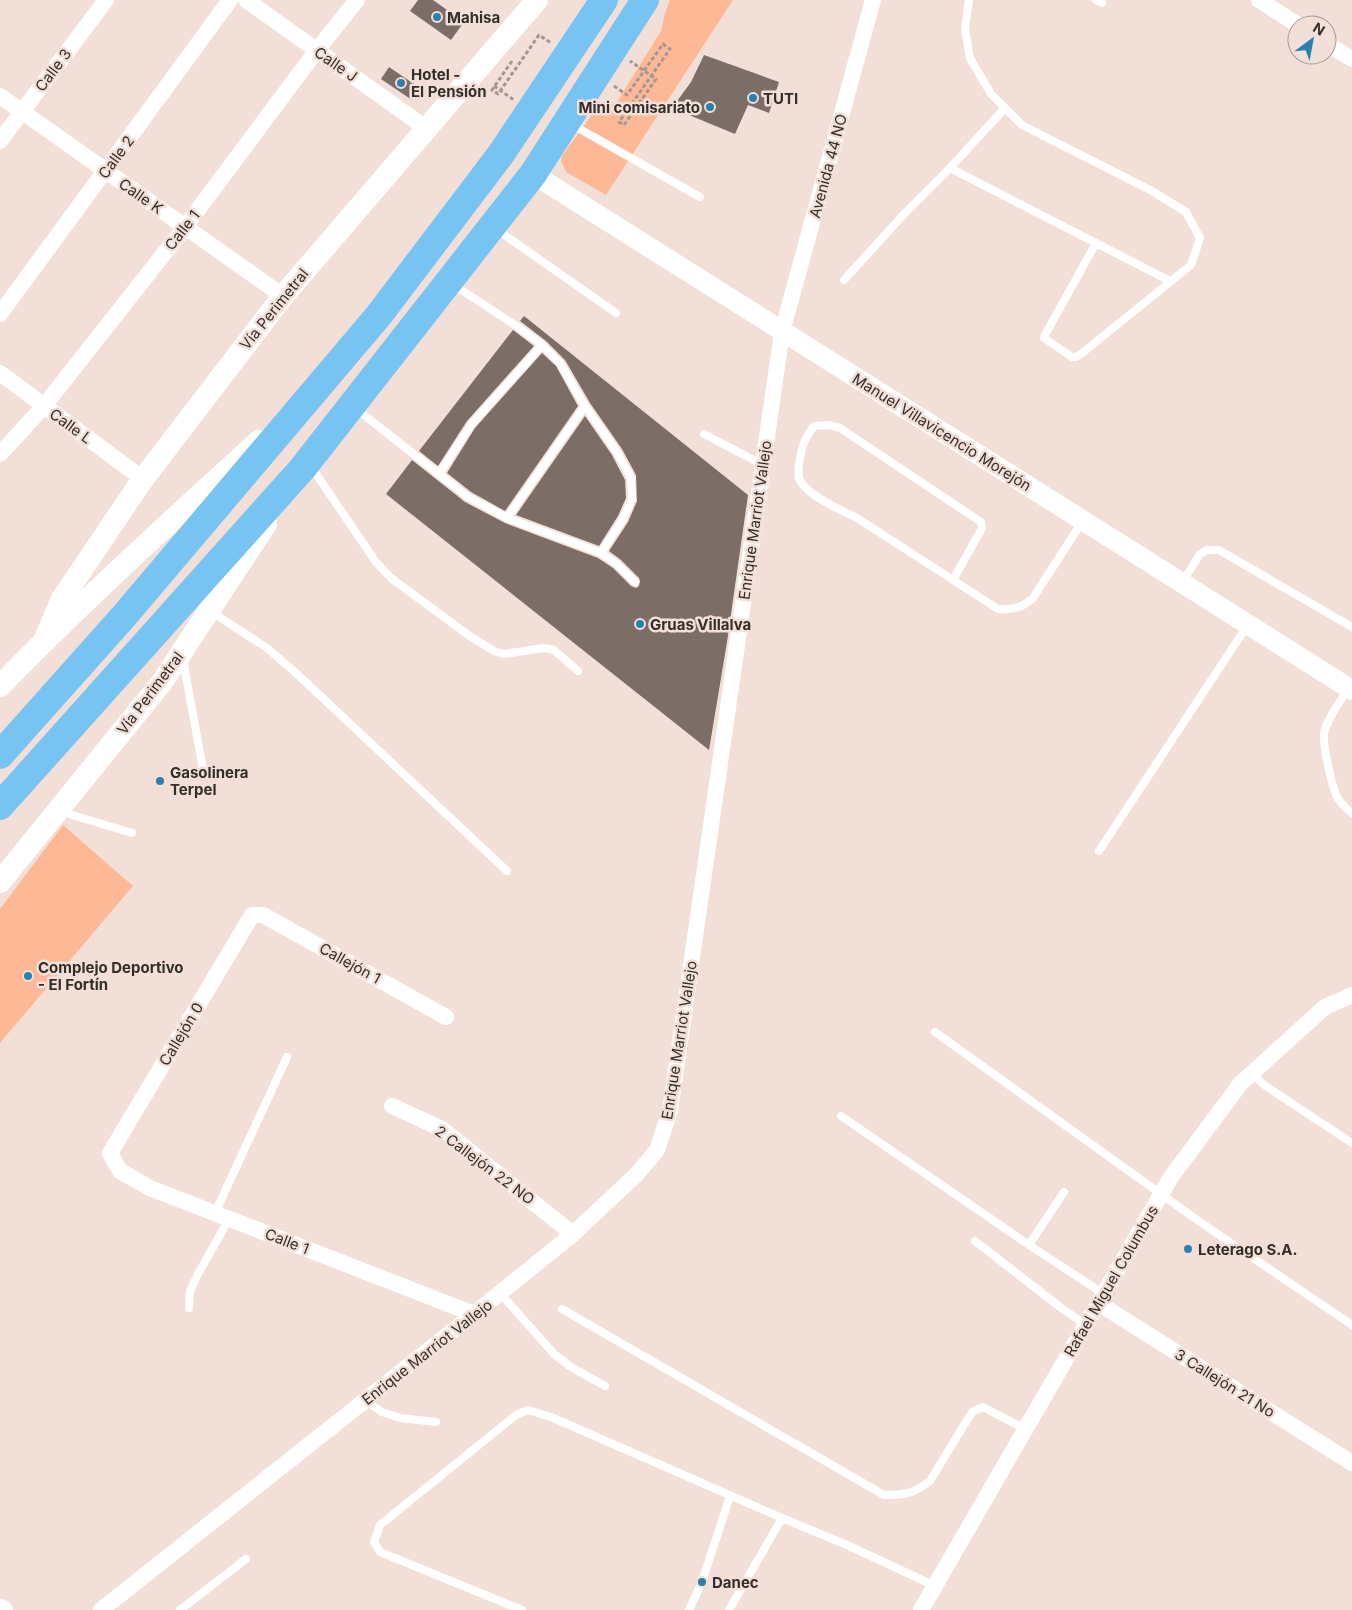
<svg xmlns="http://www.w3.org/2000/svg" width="1352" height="1610" viewBox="0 0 1352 1610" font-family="Inter,sans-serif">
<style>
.green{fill:#fdb896}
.building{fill:#7c6d66}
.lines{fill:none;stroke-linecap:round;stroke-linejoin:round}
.path{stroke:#a49791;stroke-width:3;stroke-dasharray:4 2.5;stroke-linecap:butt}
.service{stroke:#fff;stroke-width:8}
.minor{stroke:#fff;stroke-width:16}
.tertiary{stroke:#fff;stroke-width:20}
.secondary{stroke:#fff;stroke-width:22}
.trunk{stroke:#77c4f3;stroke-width:28}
.poi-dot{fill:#2c80b0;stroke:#f2e0d8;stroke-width:2}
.labels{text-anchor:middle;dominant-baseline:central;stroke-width:5;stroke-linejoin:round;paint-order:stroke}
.poi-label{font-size:15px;font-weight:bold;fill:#342e2b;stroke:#f2e0d8;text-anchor:start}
.street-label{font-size:15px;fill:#342e2b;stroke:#f2e0d8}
</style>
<rect width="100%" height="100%" fill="#f2e0d8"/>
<!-- green -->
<path class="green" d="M 670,0 L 733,0 L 606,195 L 566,172 L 561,161 L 562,156 L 596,109 L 606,103 L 615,105 L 661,31 L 665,13 Z
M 63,825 L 133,886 L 0,1043 L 0,909 Z"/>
<!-- building -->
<path class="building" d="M 418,0 L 433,0 L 464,22 L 451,40 L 410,11 Z
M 704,55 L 779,82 L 769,113 L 748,105 L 735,134 L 672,108 L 691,82 Z
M 389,67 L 420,88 L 412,100 L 381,79 Z
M 524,316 L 748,495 L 727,642 L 709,750 L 386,494 L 412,460 L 465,502 L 505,523 L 598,558 L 613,568 L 631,586 L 636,588 L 639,586 L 640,581 L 639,578 L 621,560 L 609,551 L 628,522 L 637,501 L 636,475 L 622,449 L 590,403 L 565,360 L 546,341 L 520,321 Z
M 513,330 L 534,346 L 467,421 L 438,466 L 419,451 Z
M 542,353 L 556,366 L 578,406 L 505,511 L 471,492 L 447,473 L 475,428 Z
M 585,416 L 612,455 L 625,480 L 626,498 L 618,516 L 599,546 L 516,515 Z"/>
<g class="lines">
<!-- path -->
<path class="path" d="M 512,61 L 492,90 L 498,94 L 539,35 L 551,43
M 494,86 L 514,100
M 614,86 L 627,95 L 663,44 L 670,49 L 619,122 L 624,125 L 656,79 L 630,61"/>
<!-- service -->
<path class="service" d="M 1096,0 L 1102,3
M 571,124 L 700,197
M 950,168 L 1096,243 L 1045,335 L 1044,338 L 1072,357 L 1076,357 L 1081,354 L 1191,265 L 1200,238 L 1186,212 L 1152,191 L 1022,125 L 991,94 L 970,58 L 965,29 L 969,0
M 496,229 L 616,313
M 1096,243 L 1170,281
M 844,280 L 906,212 L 950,168 L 1005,108
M 452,284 L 518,327 L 542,345 L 560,363 L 585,406 L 617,452 L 631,478 L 632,499 L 623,519 L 601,553
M 542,345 L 471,425 L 439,474 L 468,497 L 507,518 L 601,553 L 617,564 L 635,582
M 355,408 L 439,474
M 704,434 L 763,465
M 310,465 L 376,562 L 391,578 L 471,637 L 494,651 L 504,654 L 544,648 L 554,650 L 578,671
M 507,518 L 585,406
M 953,580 L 980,532 L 982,528 L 981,522 L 840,428 L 830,425 L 814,426 C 806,435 802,446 800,458 C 799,464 798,472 799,478 C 804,494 842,511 857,518 L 998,609 C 1012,610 1022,608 1033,598 L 1082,522
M 1182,583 L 1200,554 L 1207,550 L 1219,550 L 1352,627
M 210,611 L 267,648 L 296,673 L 507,871
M 183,660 L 203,769
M 1348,689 C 1340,702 1326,720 1324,734 C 1323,746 1331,781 1335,792 C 1338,800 1345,808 1352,813
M 59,811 L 132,833
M 1099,851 L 1247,626
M 935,1032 L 1200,1222 L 1352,1325
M 1251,1074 L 1267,1087 L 1352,1143
M 841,1116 L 1029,1245
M 1064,1192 L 1029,1245 L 1104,1294
M 215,1213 L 287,1057
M 975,1241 L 1060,1307 L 1086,1325
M 500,1293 L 554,1354 L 571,1367 L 605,1386
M 189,1308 L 190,1291 L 198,1274 L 229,1219
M 562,1309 L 884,1495 C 905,1495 913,1494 930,1481 L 972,1412 L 983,1407 L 1025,1429
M 366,1401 L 382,1412 L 400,1418 L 436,1422
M 180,1610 L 246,1559
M 522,1610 L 380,1552 L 374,1542 L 380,1525 L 516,1415 L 528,1410 L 551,1417 L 782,1518 L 847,1545 L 935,1586
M 689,1610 L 702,1582 L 730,1496
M 729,1610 L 782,1518"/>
<!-- minor -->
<path class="minor" d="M 246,0 L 426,128
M 1259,0 L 1298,25
M 1327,44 L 1352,59
M 0,96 L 283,296
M 0,141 L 106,0
M 0,314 L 230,0
M 0,373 L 143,479
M 0,454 L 44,406 L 185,227 L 317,50 L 357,0
M 446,1017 L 263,915 L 252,915 L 110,1153 L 120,1171 L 150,1188 L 474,1314
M 392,1106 L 442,1129 L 573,1234
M 1098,1303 L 1352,1463
M 101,1610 L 474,1314 L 573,1234 L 637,1174 L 657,1150 L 670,1111 L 782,332 L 873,0
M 921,1610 L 1171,1177 L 1241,1083 L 1325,1007 L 1352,995"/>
<!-- tertiary -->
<path class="tertiary" d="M 533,174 L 1352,690
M 0,1609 L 3,1610"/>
<!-- secondary -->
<path class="secondary" d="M 44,641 L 62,599 L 143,479 L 283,296 L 537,0
M 0,686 C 83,601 171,521 259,441
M 0,882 L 162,682 L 266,524"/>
<!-- trunk -->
<path class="trunk" d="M 0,755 L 124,616 L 379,315 L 501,154 L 604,0
M 0,806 L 302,469 L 533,174 L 645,0"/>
</g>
<!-- markers -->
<g class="poi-dot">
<circle cx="437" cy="17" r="5"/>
<circle cx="401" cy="83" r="5"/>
<circle cx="753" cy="98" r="5"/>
<circle cx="710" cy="107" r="5"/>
<circle cx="640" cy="624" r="5"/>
<circle cx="160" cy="781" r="5"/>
<circle cx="28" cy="976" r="5"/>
<circle cx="1188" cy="1249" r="5"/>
<circle cx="702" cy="1582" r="5"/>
</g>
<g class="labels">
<!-- poi labels -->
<g class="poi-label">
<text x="447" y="17">Mahisa</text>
<text x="411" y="74">Hotel -<tspan x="411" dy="17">El Pensión</tspan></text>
<text x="763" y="98">TUTI</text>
<text x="700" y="107" text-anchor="end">Mini comisariato</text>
<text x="650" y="624">Gruas Villalva</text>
<text x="170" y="772">Gasolinera<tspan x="170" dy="17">Terpel</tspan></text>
<text x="38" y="967">Complejo Deportivo<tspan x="38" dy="17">- El Fortín</tspan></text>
<text x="1198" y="1249">Leterago S.A.</text>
<text x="712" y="1582">Danec</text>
</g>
<!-- street labels -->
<g class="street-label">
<text transform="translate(336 64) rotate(35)">Calle J</text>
<text transform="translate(53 70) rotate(-53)">Calle 3</text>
<text transform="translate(116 157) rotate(-54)">Calle 2</text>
<text transform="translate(828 166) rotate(-75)">Avenida 44 NO</text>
<text transform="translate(141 196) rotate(35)">Calle K</text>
<text transform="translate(182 230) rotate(-52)">Calle 1</text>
<text transform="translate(274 309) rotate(-51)">Vía Perimetral</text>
<text transform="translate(71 426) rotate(36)">Calle L</text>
<text transform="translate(942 432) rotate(32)">Manuel Villavicencio Morejón</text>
<text transform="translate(755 520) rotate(-82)">Enrique Marriot Vallejo</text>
<text transform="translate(150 693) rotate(-53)">Vía Perimetral</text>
<text transform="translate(350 963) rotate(29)">Callejón 1</text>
<text transform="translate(181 1034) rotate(-59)">Callejón 0</text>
<text transform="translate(679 1040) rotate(-81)">Enrique Marriot Vallejo</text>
<text transform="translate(485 1165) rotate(37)">2 Callejón 22 NO</text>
<text transform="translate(287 1241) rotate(21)">Calle 1</text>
<text transform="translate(1111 1281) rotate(-60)">Rafael Miguel Columbus</text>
<text transform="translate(427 1352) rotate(-38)">Enrique Marriot Vallejo</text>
<text transform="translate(1225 1383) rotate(32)">3 Callejón 21 No</text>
</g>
</g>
<!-- north arrow -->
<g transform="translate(1312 40) rotate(32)"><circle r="24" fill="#f2e0d8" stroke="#a69993"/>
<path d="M0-4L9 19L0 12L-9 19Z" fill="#2c80b0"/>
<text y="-8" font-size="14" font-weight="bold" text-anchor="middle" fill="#342e2b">N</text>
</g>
</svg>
